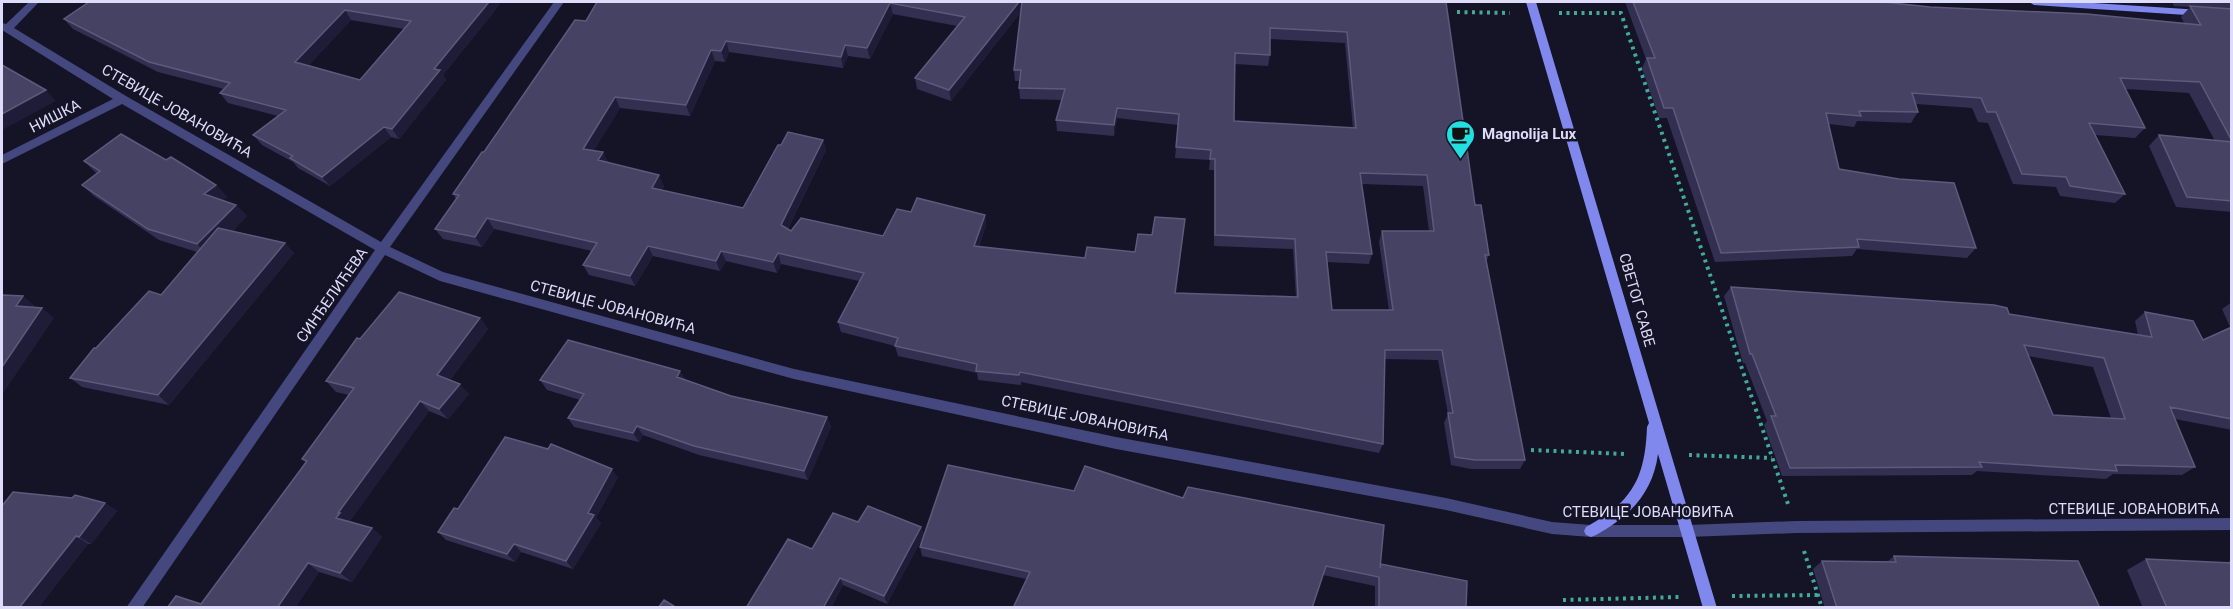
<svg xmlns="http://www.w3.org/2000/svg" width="2233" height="609" viewBox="0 0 2233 609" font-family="Roboto,sans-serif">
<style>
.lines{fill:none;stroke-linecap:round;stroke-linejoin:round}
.path{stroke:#41aa9a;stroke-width:4;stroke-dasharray:3 4.5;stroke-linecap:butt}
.street{fill:#45487e;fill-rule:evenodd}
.secondary{fill:#8188ed;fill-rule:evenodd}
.wall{fill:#332f51;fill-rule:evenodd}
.shaded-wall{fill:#1f1c38}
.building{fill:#454263;stroke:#5d5a7b;stroke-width:1.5;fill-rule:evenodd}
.labels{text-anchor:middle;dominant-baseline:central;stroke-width:5;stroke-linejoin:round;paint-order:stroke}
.street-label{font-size:15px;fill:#ddddfa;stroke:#151326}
.poi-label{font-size:15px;font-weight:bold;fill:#ddddfa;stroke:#151326;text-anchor:start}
</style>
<rect width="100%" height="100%" fill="#151326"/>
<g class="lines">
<!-- path -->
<path class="path" d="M 1457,12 L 1510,13
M 1559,13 L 1621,13 L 1788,504
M 1531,450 L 1625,454
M 1689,455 L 1772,458
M 1804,551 L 1822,608
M 1732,596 L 1818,595
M 1563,600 L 1680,597"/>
<!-- street -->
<path class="street" d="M 29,2 L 39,2 L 14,28 L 126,96 L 381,242 L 554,2 L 564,2 L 390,247 L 443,272 L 794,369 L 1116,437 L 1446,498 L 1552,522 L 1591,525 L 1688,525 L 1796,521 L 2232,518 L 2232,530 L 1796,533 L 1688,537 L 1591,537 L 1552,534 L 1446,510 L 1116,449 L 794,379 L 440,281 L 385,255 L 142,608 L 126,608 L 375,250 L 122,104 L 2,164 L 2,155 L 113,99 L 2,30 L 2,23 L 6,24 Z"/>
<!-- secondary -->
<path class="secondary" d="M 1526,2 L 1536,2 L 1717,608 L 1703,608 L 1658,454 C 1653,493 1629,517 1596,535 L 1591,537 L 1586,535 L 1584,531 L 1586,527 C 1632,502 1645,479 1647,427 L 1649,423 Z
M 2029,2 L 2078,2 L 2232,12 L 2232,18 L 2034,5 Z"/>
</g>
<!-- wall -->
<path class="wall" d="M 89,2 L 501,2 L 493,13 L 443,75 L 446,80 L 399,139 L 391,137 L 330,186 L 298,168 L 293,162 L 262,145 L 253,135 L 278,116 L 228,103 L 220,93 L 224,89 L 158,72 L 73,29 L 64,19 ZM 351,20 L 404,29 L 360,80 L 309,65 Z
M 597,2 L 1446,2 L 1475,205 L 1489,255 L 1486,262 L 1525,460 L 1520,469 L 1471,469 L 1451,465 L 1444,423 L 1448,414 L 1438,360 L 1385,359 L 1383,444 L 1379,453 L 1021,382 L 1021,385 L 978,380 L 977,373 L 898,356 L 895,346 L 841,332 L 838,322 L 859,281 L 781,264 L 777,273 L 726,261 L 720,271 L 653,256 L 635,286 L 589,275 L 583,265 L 592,251 L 494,229 L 482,247 L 443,239 L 435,229 L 456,199 L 453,194 L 586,21 ZM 1021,12 L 1014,70 L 1015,81 L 1020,81 L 1019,88 L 1020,99 L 1062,100 L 1056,120 L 1057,131 L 1114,136 L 1117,118 L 1178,125 L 1175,158 L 1210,160 L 1209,170 L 1214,170 L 1214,246 L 1293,249 L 1296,297 L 1176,293 L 1185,219 L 1152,235 L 1135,252 L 1085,258 L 979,247 L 986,225 L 985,215 L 911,212 L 883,236 L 791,231 L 788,229 L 826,150 L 823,140 L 781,145 L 743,208 L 662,190 L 664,186 L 609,163 L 594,150 L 620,108 L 690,116 L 715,61 L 725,62 L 729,52 L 843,68 L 848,56 L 870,59 L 893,14 L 957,26 L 915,78 L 917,89 L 951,101 ZM 1270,39 L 1345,43 L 1353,128 L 1234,121 L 1235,64 L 1268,66 L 1270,55 ZM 1361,184 L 1423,186 L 1429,231 L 1382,231 L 1379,242 L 1389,310 L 1332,310 L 1327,262 L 1369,264 L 1372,254 Z
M 1625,2 L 1883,2 L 1930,7 L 2184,23 L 2181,17 L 2190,7 L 2174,6 L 2172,2 L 2232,2 L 2232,212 L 2176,207 L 2149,146 L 2159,135 L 2215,141 L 2189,93 L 2126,89 L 2145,128 L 2135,138 L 2095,135 L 2125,194 L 2115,203 L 2060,196 L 2056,187 L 2013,184 L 1988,123 L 1978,122 L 1972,108 L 1916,104 L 1918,112 L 1911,123 L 1857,121 L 1854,127 L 1829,124 L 1839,169 L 1976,248 L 1967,258 L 1857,249 L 1852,256 L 1715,262 L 1667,118 L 1659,118 L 1642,68 L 1646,59 Z
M 166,160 L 216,185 L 227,197 L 223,200 L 236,205 L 247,216 L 233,231 L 285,243 L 294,253 L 169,405 L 82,387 L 70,378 L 96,348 L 161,295 L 197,252 L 159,240 L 94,196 L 82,185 L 97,174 L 84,161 Z
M 1731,287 L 2009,314 L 2138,335 L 2135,321 L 2145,312 L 2203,340 L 2230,327 L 2222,309 L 2232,302 L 2232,430 L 2175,419 L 2195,467 L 2182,475 L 2113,474 L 2106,479 L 1977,471 L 1972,475 L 1782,476 L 1764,425 L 1767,421 L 1745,363 L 1743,363 L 1724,296 ZM 2028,356 L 2093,367 L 2111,418 L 2053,415 Z
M 480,318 L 488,329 L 450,380 L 469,394 L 448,419 L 429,411 L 350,521 L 372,528 L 382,537 L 352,582 L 319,572 L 295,608 L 167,608 L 201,604 L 306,463 L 302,459 L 349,395 L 336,392 L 326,381 L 360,339 Z
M 680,371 L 685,380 L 731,396 L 827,417 L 831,427 L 808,480 L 699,455 L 643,435 L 639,442 L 574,427 L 568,418 L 580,400 L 547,390 L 540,380 Z
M 618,477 L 596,518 L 601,523 L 573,569 L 521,552 L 515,562 L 446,540 L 438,532 L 458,509 Z
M 105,503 L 117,511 L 91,544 L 88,544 L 38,608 L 2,608 Z
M 858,522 L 921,527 L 924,535 L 887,604 L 843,585 L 831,608 L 746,608 L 812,549 Z
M 920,547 L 1380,564 L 1466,608 L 1375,608 L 1375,586 L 1323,575 L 1026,579 L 922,556 Z
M 1894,556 L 2100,608 L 1825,608 L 1813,569 L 1822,561 L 1887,562 Z
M 2146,559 L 2226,563 L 2232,560 L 2232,608 L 2143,608 L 2127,570 Z"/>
<!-- shaded-wall -->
<path class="shaded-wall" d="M 489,2 L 501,2 L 493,13 L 443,75 L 446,80 L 399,139 L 392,129 L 434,69 Z
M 1019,2 L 1022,2 L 1023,9 L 951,101 L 949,90 Z
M 890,3 L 893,14 L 870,59 L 867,48 Z
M 345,10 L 351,20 L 303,72 L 295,62 Z
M 726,41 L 729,52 L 725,62 L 721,51 Z
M 845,45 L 848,56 L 843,68 L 841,57 Z
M 711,50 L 715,61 L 690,116 L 686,105 Z
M 46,90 L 56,101 L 2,130 L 2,114 Z
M 615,97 L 620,108 L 589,159 L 583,149 Z
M 1117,108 L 1117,118 L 1114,136 L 1114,125 Z
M 384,127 L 391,137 L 330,186 L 322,177 Z
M 823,140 L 826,150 L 785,235 L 781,225 Z
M 603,152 L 609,163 L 598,160 Z
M 659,175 L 664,186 L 657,198 L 652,188 Z
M 216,185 L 227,197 L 215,206 L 204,194 Z
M 236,205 L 247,216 L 209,256 L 197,244 Z
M 985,215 L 986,225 L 976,256 L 974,246 Z
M 487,218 L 494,229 L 482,247 L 475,237 Z
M 285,243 L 294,253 L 169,405 L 158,395 Z
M 648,246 L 653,256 L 635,286 L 630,276 Z
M 721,251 L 726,261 L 720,271 L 716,261 Z
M 778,253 L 781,264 L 777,273 L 773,262 Z
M 23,296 L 35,306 L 28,316 L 16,306 Z
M 42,308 L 54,318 L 2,395 L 2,367 Z
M 480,318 L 488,329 L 446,385 L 437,375 Z
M 680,371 L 685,381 L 677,377 Z
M 460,384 L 469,394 L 448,419 L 439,409 Z
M 420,401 L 429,411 L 350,521 L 336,518 L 338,513 Z
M 827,417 L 831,427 L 808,480 L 804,471 Z
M 637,426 L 643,435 L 639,442 L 633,433 Z
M 612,469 L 618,477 L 596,518 L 601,523 L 573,569 L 566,561 L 588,513 Z
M 105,503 L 117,511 L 91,544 L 79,537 Z
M 921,527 L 924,535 L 887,604 L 884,596 Z
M 372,528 L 382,537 L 352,582 L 340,573 Z
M 76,536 L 88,544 L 38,608 L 19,608 Z
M 514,544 L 521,552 L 515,562 L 507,554 Z
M 308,563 L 319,572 L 295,608 L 277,608 Z
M 840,578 L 843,585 L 831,608 L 823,608 Z"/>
<!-- building -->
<path class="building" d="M 89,2 L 489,2 L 434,69 L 440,70 L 392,129 L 384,127 L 322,177 L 290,158 L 293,156 L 253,135 L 286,110 L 220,93 L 230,83 L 149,62 L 64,19 ZM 345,10 L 411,21 L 360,80 L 295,62 Z
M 597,2 L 1019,2 L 949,90 L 915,78 L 965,17 L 890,3 L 867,48 L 845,45 L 841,57 L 726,41 L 721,51 L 711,50 L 686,105 L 615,97 L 583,149 L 603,152 L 598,160 L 659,175 L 652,188 L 743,208 L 778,145 L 781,145 L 788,132 L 823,140 L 781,225 L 791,231 L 801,218 L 883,236 L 897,209 L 911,212 L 917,198 L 985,215 L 974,246 L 1085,258 L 1087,247 L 1135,252 L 1138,234 L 1152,235 L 1155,217 L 1185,219 L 1175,293 L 1298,297 L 1295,239 L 1215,235 L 1215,159 L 1210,159 L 1211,150 L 1176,147 L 1179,114 L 1117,108 L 1114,125 L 1056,120 L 1065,89 L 1019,88 L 1021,70 L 1014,70 L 1022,2 L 1446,2 L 1475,205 L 1481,205 L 1489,255 L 1485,255 L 1525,460 L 1475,460 L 1455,457 L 1448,413 L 1453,413 L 1442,350 L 1385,350 L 1383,444 L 1020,372 L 1019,375 L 976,371 L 977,364 L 895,346 L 898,338 L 838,322 L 864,273 L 778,253 L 773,262 L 721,251 L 716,261 L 648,246 L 630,276 L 583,265 L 597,243 L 487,218 L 475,237 L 435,229 L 459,195 L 453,194 L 482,152 L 484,152 L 575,20 L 586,21 ZM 1270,28 L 1347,32 L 1356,128 L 1234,121 L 1235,53 L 1270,55 ZM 1360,173 L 1427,175 L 1434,231 L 1382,231 L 1393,310 L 1332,310 L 1326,252 L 1372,254 Z
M 1633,2 L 1883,2 L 1930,7 L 2087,14 L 2201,25 L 2190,6 L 2232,9 L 2232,141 L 2200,82 L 2120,78 L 2145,128 L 2089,123 L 2125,194 L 2070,186 L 2066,177 L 2022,174 L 1996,112 L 1987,112 L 1981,98 L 1912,93 L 1918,112 L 1859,111 L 1861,116 L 1826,113 L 1839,169 L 1899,179 L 1954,183 L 1976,248 L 1857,239 L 1859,247 L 1721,253 L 1673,108 L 1664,108 L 1647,58 L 1655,58 Z
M 2,65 L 46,90 L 2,114 Z
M 121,134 L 166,160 L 171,157 L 216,185 L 204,194 L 236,205 L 197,244 L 148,229 L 82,185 L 100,171 L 84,161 Z
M 2159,135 L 2232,142 L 2232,201 L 2187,197 Z
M 218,228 L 285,243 L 158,395 L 70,378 L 94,348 L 96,348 L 149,291 L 161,295 Z
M 1731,287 L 1994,305 L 2007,308 L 2009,314 L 2152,337 L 2145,312 L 2193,321 L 2203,340 L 2232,327 L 2232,419 L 2170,407 L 2195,467 L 2115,465 L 2117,471 L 1979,462 L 1982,467 L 1790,468 L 1771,416 L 1776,416 L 1752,354 L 1750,354 ZM 2024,345 L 2104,358 L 2125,419 L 2053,415 Z
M 399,292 L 480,318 L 437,375 L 460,384 L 439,409 L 420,401 L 338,513 L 340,513 L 336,518 L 372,528 L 340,573 L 308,563 L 277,608 L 167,608 L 176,596 L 201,604 L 307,461 L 302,459 L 354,388 L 326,381 L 357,338 L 360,339 Z
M 2,295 L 23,296 L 16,306 L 42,308 L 2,367 Z
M 568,340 L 680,371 L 677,377 L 731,396 L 827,417 L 804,471 L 694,446 L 637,426 L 633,433 L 568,418 L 584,394 L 540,380 Z
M 505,437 L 548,449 L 551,444 L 612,469 L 588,513 L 594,515 L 566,561 L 514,544 L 507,554 L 438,532 L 454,508 L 458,509 Z
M 948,465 L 1074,491 L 1085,466 L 1183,498 L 1188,487 L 1384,525 L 1380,568 L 1381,564 L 1467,581 L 1466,608 L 1379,608 L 1379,577 L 1326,566 L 1312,608 L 1013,608 L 1030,572 L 920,547 Z
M 13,492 L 72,498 L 75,495 L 105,503 L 79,537 L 76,536 L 19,608 L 2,608 L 2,506 Z
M 868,506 L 921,527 L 884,596 L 840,578 L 823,608 L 746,608 L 788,539 L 812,549 L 833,513 L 858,522 Z
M 1894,556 L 2078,561 L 2100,608 L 1837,608 L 1822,561 L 1896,562 Z
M 2146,559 L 2232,563 L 2232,608 L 2167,608 Z
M 664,600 L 677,608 L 658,608 Z"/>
<!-- icons -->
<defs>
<symbol id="cafe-pin" viewBox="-11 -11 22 30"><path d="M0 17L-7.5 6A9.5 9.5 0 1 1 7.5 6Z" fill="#23dfe0" stroke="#151326"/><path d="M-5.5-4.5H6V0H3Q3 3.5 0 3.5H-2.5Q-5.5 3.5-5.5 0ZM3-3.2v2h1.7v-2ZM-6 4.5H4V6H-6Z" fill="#111"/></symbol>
</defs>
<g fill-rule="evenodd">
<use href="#cafe-pin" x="1444" y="118" width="33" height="45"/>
</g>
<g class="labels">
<!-- street labels -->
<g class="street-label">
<text transform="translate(177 111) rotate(30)">СТЕВИЦЕ ЈОВАНОВИЋА</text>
<text transform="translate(55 116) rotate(-27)">НИШКА</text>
<text transform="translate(332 295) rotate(-55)">СИНЂЕЛИЋЕВА</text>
<text transform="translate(1637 300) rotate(74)">СВЕТОГ САВЕ</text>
<text transform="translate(613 307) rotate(15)">СТЕВИЦЕ ЈОВАНОВИЋА</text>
<text transform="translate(1085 418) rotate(12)">СТЕВИЦЕ ЈОВАНОВИЋА</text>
<text x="2134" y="509">СТЕВИЦЕ ЈОВАНОВИЋА</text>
<text x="1648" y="512">СТЕВИЦЕ ЈОВАНОВИЋА</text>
</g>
<!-- poi labels -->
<g class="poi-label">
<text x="1482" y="134">Magnolija Lux</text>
</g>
</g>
<!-- border -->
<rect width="2233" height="609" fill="none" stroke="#ddddfa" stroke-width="6"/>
</svg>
